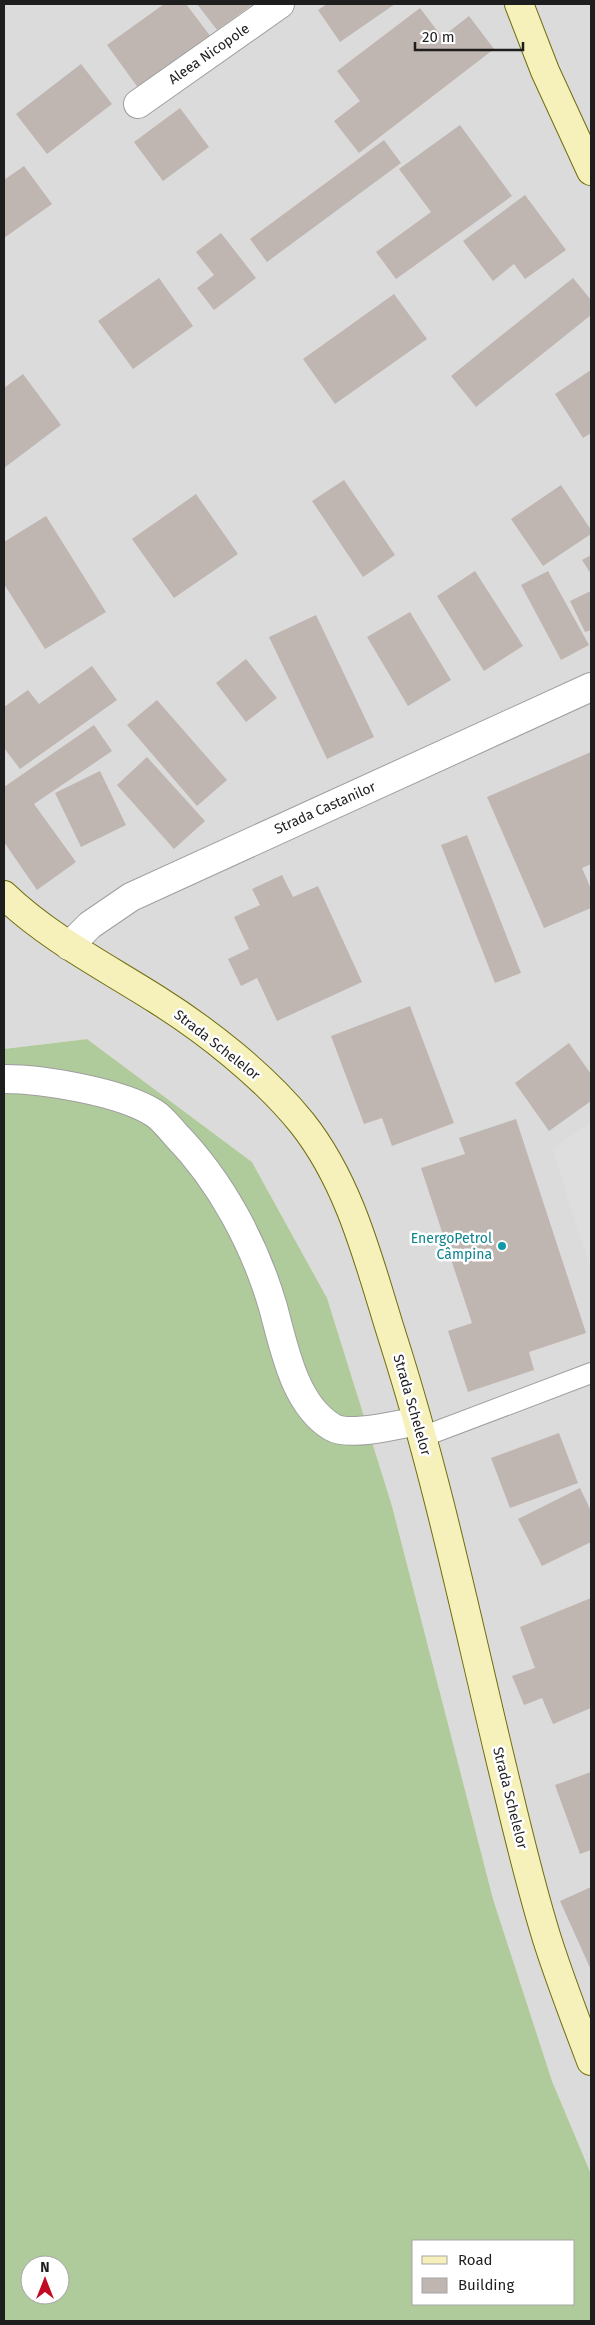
<svg xmlns="http://www.w3.org/2000/svg" width="595" height="2325" viewBox="0 0 595 2325" font-family="'Fira Sans',sans-serif">
<style>
.residential{fill:#dcdbdb}
.forest{fill:#b0cb9b;fill-rule:evenodd}
.parking{fill:#dedede}
.building{fill:#bfb5b1}
.lines{fill:none;stroke-linecap:round;stroke-linejoin:round}
.lane-casing{stroke:#9f9f9f;stroke-width:22}
.street-casing{stroke:#9f9f9f;stroke-width:30}
.secondary-casing{stroke:#6f6d0b;stroke-width:30}
.lane{stroke:#fff;stroke-width:20}
.street{stroke:#fff;stroke-width:28}
.secondary{stroke:#f6f1bb;stroke-width:28}
.culture-dot{fill:#0f9aa8;stroke:#fff;stroke-width:2}
.labels{text-anchor:middle;dominant-baseline:central;stroke-width:5;stroke-linejoin:round;paint-order:stroke}
.street-label{font-size:14px;fill:#1e1e1e;stroke:#fff}
.culture-label{font-size:14px;fill:#0d838f;stroke:#fff;text-anchor:end}
</style>
<rect width="100%" height="100%" fill="#eeeae4"/>
<!-- residential -->
<path class="residential" d="M 4,4 L 591,4 L 591,2174 L 552,2081 L 493,1899 L 392,1506 L 327,1298 L 252,1162 L 87,1039 L 4,1049 Z"/>
<!-- forest -->
<path class="forest" d="M 87,1039 L 252,1162 L 327,1298 L 392,1506 L 493,1899 L 552,2081 L 591,2174 L 591,2321 L 4,2321 L 4,1049 ZM 414,2241 L 574,2241 L 574,2304 L 414,2304 ZM 30,2265 L 60,2265 L 60,2295 L 30,2295 Z"/>
<!-- parking -->
<path class="parking" d="M 591,1122 L 591,1269 L 552,1149 Z"/>
<!-- building -->
<path class="building" d="M 164,4 L 186,4 L 211,37 L 139,89 L 107,45 Z
M 197,4 L 253,4 L 217,30 Z
M 327,4 L 395,4 L 340,42 L 318,10 Z
M 420,8 L 442,37 L 469,16 L 494,49 L 359,153 L 334,121 L 360,101 L 337,71 Z
M 81,64 L 112,104 L 47,154 L 16,114 Z
M 180,108 L 209,147 L 163,181 L 134,142 Z
M 460,125 L 512,196 L 396,279 L 376,252 L 431,212 L 399,169 Z
M 384,140 L 401,163 L 267,262 L 250,239 Z
M 24,166 L 52,204 L 4,238 L 4,180 Z
M 525,195 L 566,250 L 525,279 L 514,264 L 493,281 L 463,241 Z
M 221,233 L 256,278 L 214,310 L 197,288 L 214,275 L 196,252 Z
M 159,278 L 193,326 L 133,369 L 98,321 Z
M 573,278 L 591,300 L 591,315 L 476,407 L 451,376 Z
M 394,294 L 427,339 L 335,404 L 303,359 Z
M 591,370 L 591,433 L 583,438 L 555,394 Z
M 23,374 L 61,425 L 4,468 L 4,388 Z
M 344,480 L 395,555 L 363,577 L 312,501 Z
M 561,485 L 591,530 L 591,534 L 543,566 L 511,519 Z
M 196,494 L 238,554 L 174,598 L 132,539 Z
M 46,516 L 106,612 L 45,649 L 4,584 L 4,542 Z
M 591,555 L 591,574 L 582,560 Z
M 475,571 L 523,646 L 484,671 L 437,596 Z
M 548,571 L 589,645 L 561,660 L 521,585 Z
M 591,591 L 591,630 L 585,632 L 570,601 Z
M 410,612 L 451,680 L 408,706 L 367,637 Z
M 316,615 L 374,737 L 327,759 L 269,637 Z
M 246,659 L 277,698 L 246,722 L 216,683 Z
M 92,666 L 117,700 L 20,769 L 4,748 L 4,707 L 28,690 L 39,704 Z
M 157,700 L 227,780 L 197,806 L 127,725 Z
M 94,725 L 112,751 L 34,804 L 76,862 L 37,890 L 4,842 L 4,787 Z
M 591,752 L 591,864 L 582,868 L 591,889 L 591,908 L 544,928 L 487,797 Z
M 147,757 L 205,821 L 174,849 L 117,785 Z
M 100,771 L 126,825 L 81,847 L 55,793 Z
M 467,835 L 521,973 L 495,983 L 441,845 Z
M 282,875 L 293,897 L 318,886 L 362,982 L 277,1021 L 257,978 L 241,986 L 228,959 L 249,949 L 234,917 L 260,905 L 252,889 Z
M 410,1006 L 454,1123 L 392,1146 L 382,1118 L 364,1124 L 331,1036 Z
M 569,1043 L 591,1074 L 591,1101 L 549,1131 L 515,1083 Z
M 516,1119 L 586,1333 L 529,1352 L 534,1370 L 468,1392 L 448,1331 L 472,1323 L 421,1168 L 465,1154 L 459,1138 Z
M 559,1433 L 578,1483 L 510,1508 L 491,1458 Z
M 580,1488 L 591,1511 L 591,1542 L 542,1566 L 518,1519 Z
M 591,1598 L 591,1708 L 553,1724 L 542,1698 L 524,1705 L 512,1676 L 535,1668 L 520,1627 Z
M 591,1772 L 591,1850 L 580,1854 L 555,1785 Z
M 591,1887 L 591,1970 L 560,1901 Z"/>
<g class="lines">
<defs>
<path id="lane" d="M 422,1437 L 591,1373"/>
<path id="street" d="M 138,104 L 280,4
M 69,946 L 90,925 L 131,897 L 591,687
M 4,1079 C 43,1079 121,1092 154,1113 C 162,1118 169,1127 175,1134 C 221,1181 255,1245 273,1307 C 284,1347 294,1404 332,1427 C 348,1437 398,1425 417,1421"/>
<path id="secondary" d="M 519,4 L 545,71 L 591,171
M 4,895 C 49,938 104,966 156,999 C 207,1031 264,1076 302,1123 C 352,1186 370,1267 394,1342 C 437,1477 466,1616 499,1754 C 514,1816 528,1878 547,1939 C 560,1980 576,2021 591,2061"/>
</defs>
<!-- lane casing -->
<use href="#lane" class="lane-casing"/>
<!-- street casing -->
<use href="#street" class="street-casing"/>
<!-- secondary casing -->
<use href="#secondary" class="secondary-casing"/>
<!-- lane -->
<use href="#lane" class="lane"/>
<!-- street -->
<use href="#street" class="street"/>
<!-- secondary -->
<use href="#secondary" class="secondary"/>
</g>
<!-- markers -->
<circle class="culture-dot" cx="502" cy="1246" r="5"/>
<g class="labels">
<!-- street labels -->
<g class="street-label">
<text transform="translate(209 54) rotate(-35)">Aleea Nicopole</text>
<text transform="translate(325 808) rotate(-24)">Strada Castanilor</text>
<text transform="translate(217 1045) rotate(38)">Strada Schelelor</text>
<text transform="translate(412 1405) rotate(74)">Strada Schelelor</text>
<text transform="translate(510 1798) rotate(76)">Strada Schelelor</text>
</g>
<!-- culture labels -->
<g class="culture-label">
<text x="492" y="1238">EnergoPetrol<tspan x="492" dy="16">Câmpina</tspan></text>
</g>
</g>
<!-- border -->
<rect width="595" height="2325" fill="none" stroke="#1e1e1e" stroke-width="10"/>
<!-- legend -->
<rect x="412" y="2240" width="162" height="65" fill="#ffffff" stroke="#a5a5a5"/>
<rect x="422" y="2256" width="25" height="8" fill="#f6f1bb" stroke="#a5a5a5"/>
<text x="458" y="2265" font-size="15" fill="#1e1e1e">Road</text>
<rect x="422" y="2278" width="25" height="15" fill="#bfb5b1" stroke="#a5a5a5"/>
<text x="458" y="2290" font-size="15" fill="#1e1e1e">Building</text>
<!-- north arrow -->
<g transform="translate(45 2280)"><circle r="24" fill="#ffffff" stroke="#a5a5a5"/>
<path d="M0-4L9 19L0 12L-9 19Z" fill="#c10b22"/>
<text y="-8" font-size="14" font-weight="bold" text-anchor="middle" fill="#1e1e1e">N</text>
</g>
<!-- scale -->
<path d="M415 42v8h108v-8" fill="none" stroke="#1e1e1e" stroke-width="2.5"/>
<text x="422" y="42" font-size="15" fill="#1e1e1e" stroke="#ffffff" stroke-width="4" paint-order="stroke">20 m</text>
</svg>
